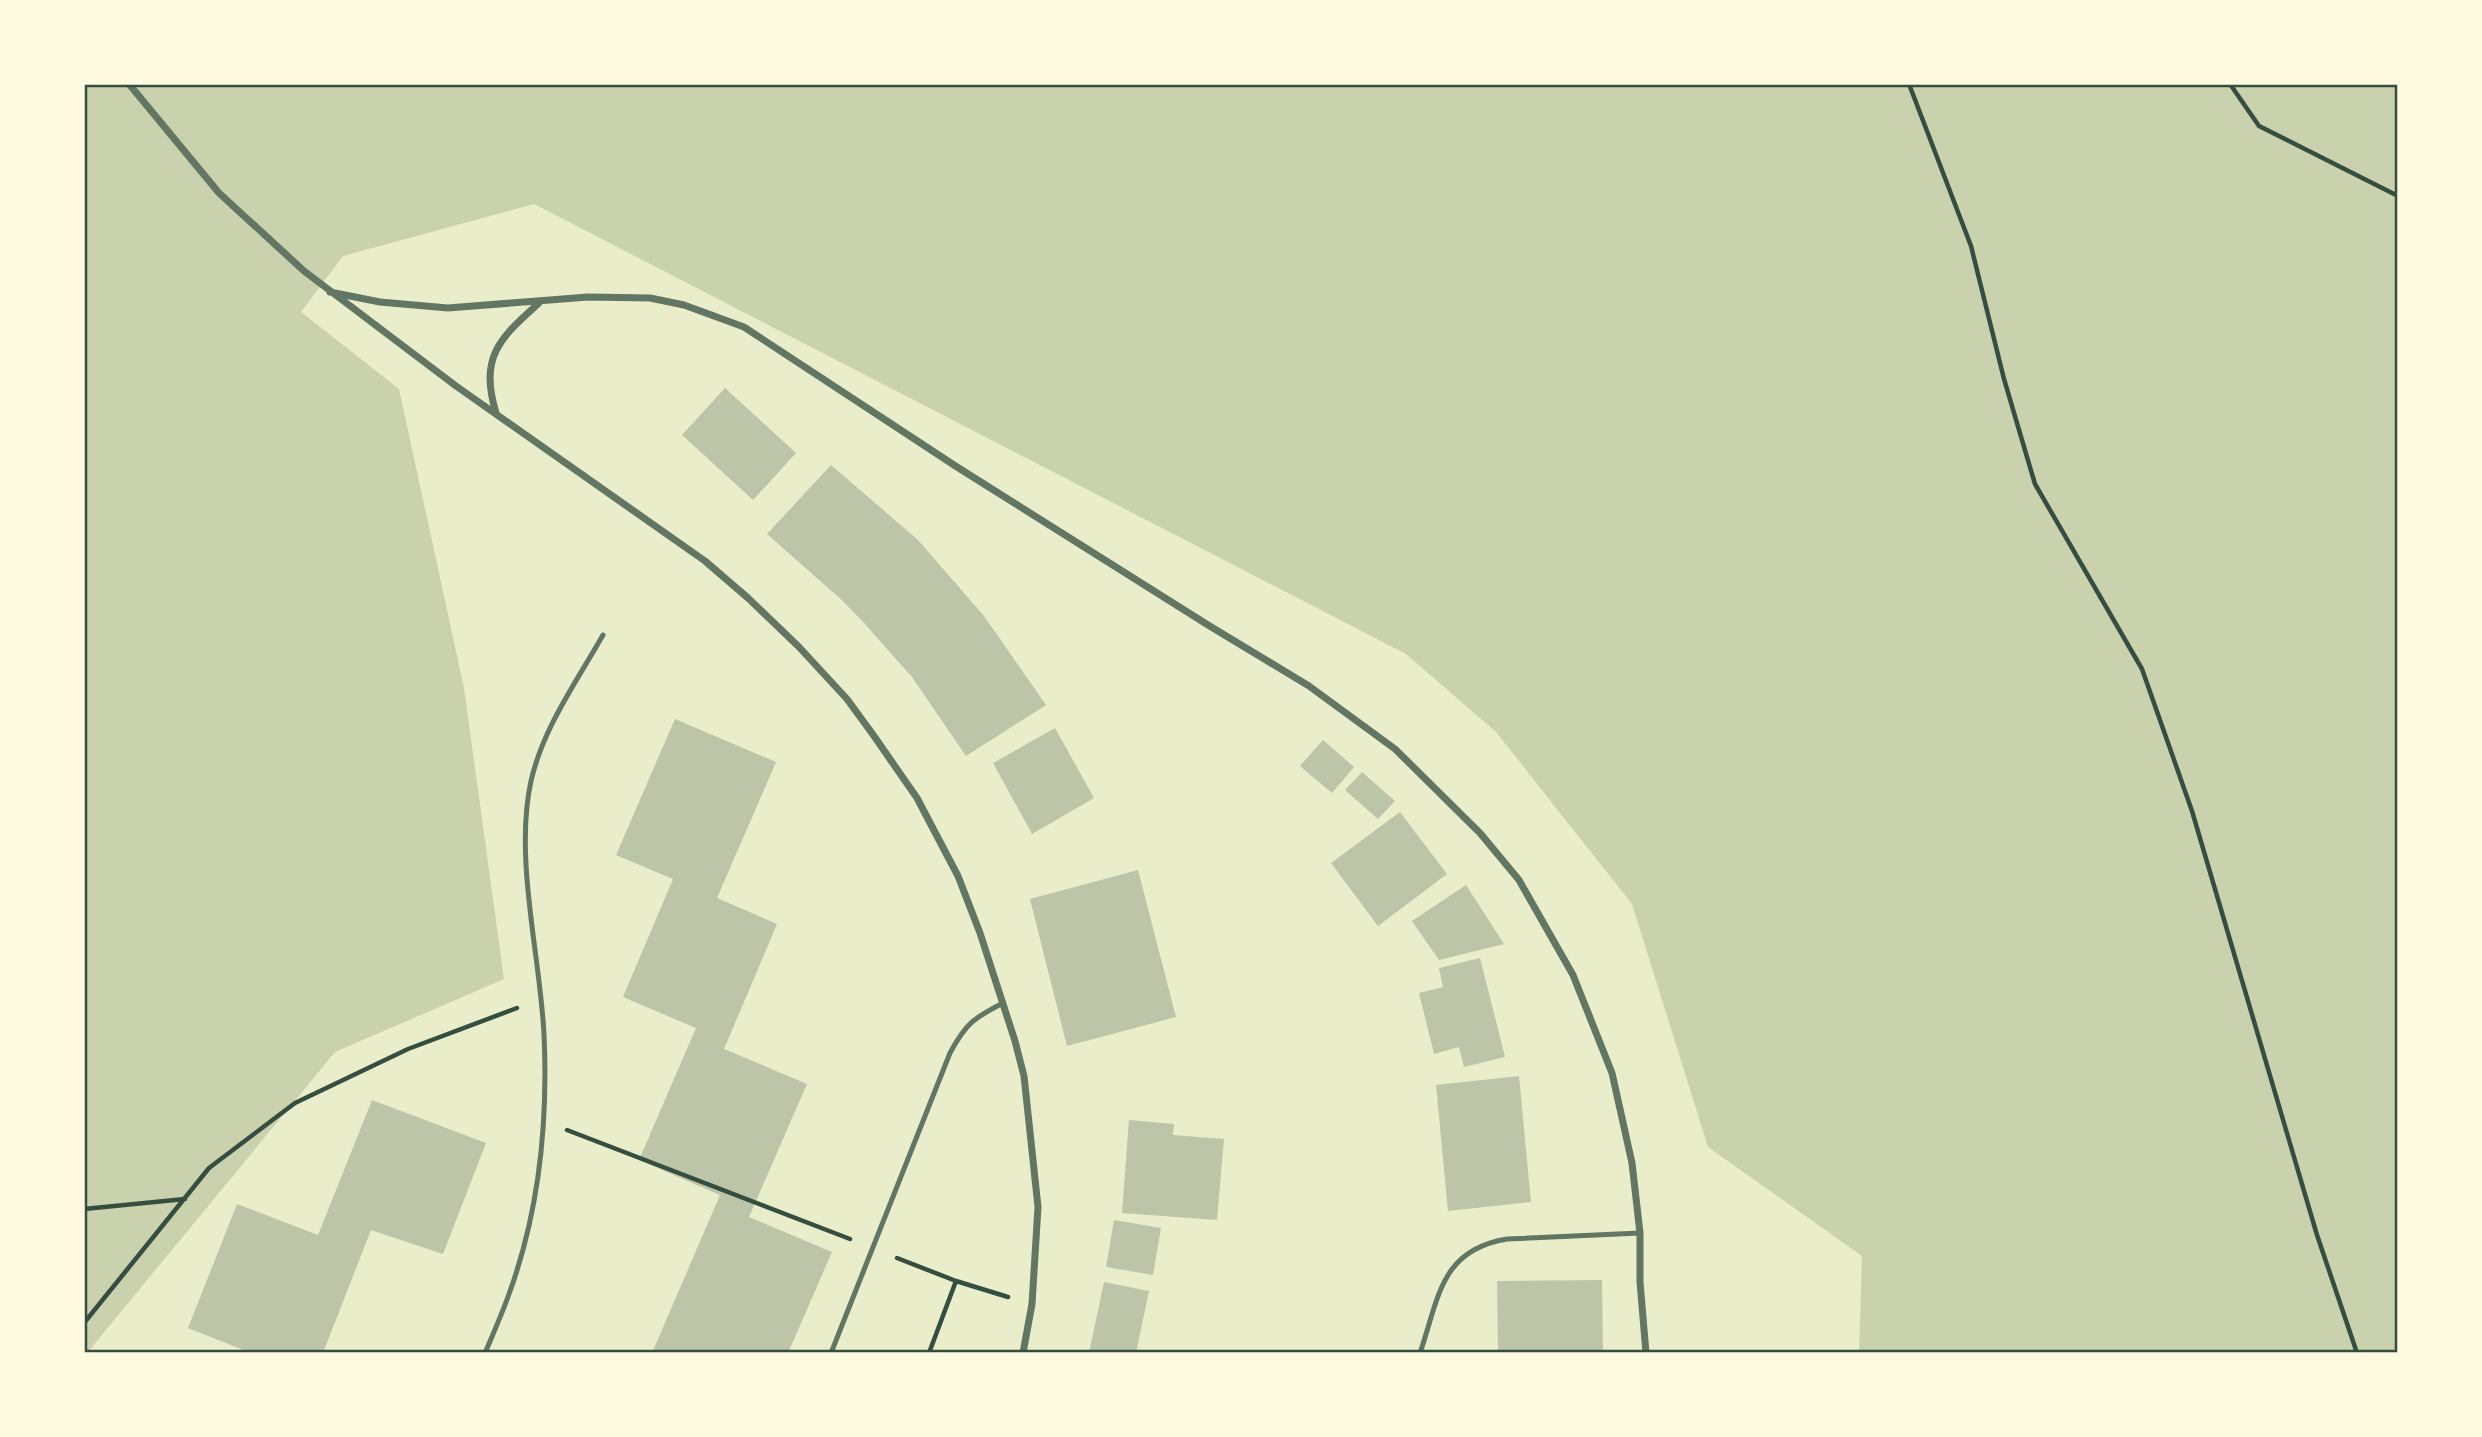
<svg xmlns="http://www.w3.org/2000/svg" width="2482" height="1437" viewBox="0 0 2482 1437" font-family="'Exo 2',sans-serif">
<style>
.green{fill:#cad2ad}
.building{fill:#bcc5a7}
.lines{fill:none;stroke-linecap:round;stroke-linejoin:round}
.path{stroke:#344e41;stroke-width:4.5}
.service{stroke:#617663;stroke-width:5}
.minor{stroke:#617663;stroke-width:7}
.neatline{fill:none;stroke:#344e41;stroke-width:2.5}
</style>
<rect width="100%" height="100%" fill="#e9edc9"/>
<!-- green -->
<path class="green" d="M 84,84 L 2398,84 L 2398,1353 L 1859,1353 L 1862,1256 L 1708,1147 L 1632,904 L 1496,732 L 1406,654 L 534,204 L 343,256 L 301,312 L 399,389 L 464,688 L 504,979 L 335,1052 L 87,1353 L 84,1353 Z"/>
<!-- building -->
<path class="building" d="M 725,388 L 796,453 L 753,500 L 682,435 Z
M 831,465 L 918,540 L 984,616 L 1046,705 L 966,756 L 912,677 L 864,623 L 843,601 L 767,534 Z
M 675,719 L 776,762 L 717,898 L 777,924 L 724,1049 L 807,1084 L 749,1217 L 832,1252 L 788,1353 L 652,1353 L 720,1195 L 639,1160 L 696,1028 L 623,997 L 673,879 L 616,855 Z
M 1055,728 L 1094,798 L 1032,834 L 993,763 Z
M 1323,740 L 1354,767 L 1332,793 L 1300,766 Z
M 1362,772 L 1395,801 L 1378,819 L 1345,790 Z
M 1400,812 L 1447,874 L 1378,926 L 1331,863 Z
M 1138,870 L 1176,1017 L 1067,1046 L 1030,899 Z
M 1466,885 L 1504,944 L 1439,960 L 1412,921 Z
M 1480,958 L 1505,1057 L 1464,1067 L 1459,1047 L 1434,1054 L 1419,993 L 1443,987 L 1439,968 Z
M 1519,1076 L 1531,1202 L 1448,1211 L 1436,1085 Z
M 372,1100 L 486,1143 L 443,1254 L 371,1230 L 323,1353 L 251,1353 L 188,1328 L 237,1204 L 318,1235 Z
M 1129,1120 L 1174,1124 L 1173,1135 L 1224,1139 L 1217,1220 L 1122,1213 Z
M 1114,1220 L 1161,1228 L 1153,1275 L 1106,1267 Z
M 1602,1280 L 1603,1353 L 1498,1353 L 1497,1281 Z
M 1104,1282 L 1149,1291 L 1136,1353 L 1089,1353 Z"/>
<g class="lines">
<!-- path -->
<path class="path" d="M 1909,84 L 1971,246 L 2004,379 L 2035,484 L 2142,669 L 2192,811 L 2317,1235 L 2357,1353
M 2230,84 L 2259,126 L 2398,196
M 567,1130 L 850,1239
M 84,1209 L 185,1199
M 897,1258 L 956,1281 L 1008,1297
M 84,1323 L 209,1168 L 295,1103 L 408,1049 L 517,1008
M 929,1353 L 956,1281"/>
<!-- service -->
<path class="service" d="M 485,1353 C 493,1334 502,1314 509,1294 C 539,1212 548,1120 544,1034 C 540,955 514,858 531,781 C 543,728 577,681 603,635
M 831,1353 L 950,1053 C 966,1023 974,1018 1003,1003
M 1420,1353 C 1439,1298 1440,1250 1507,1239 L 1640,1233"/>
<!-- minor -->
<path class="minor" d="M 129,84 L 219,193 L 304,271 L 456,386 L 705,561 L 748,598 L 799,647 L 847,699 L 874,736 L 917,798 L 958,876 L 980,933 L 1015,1041 L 1024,1076 L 1038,1207 L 1032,1304 L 1023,1353
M 330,292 L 380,302 L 448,308 L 588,297 L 650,298 L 684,305 L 744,327 L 957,467 L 1208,625 L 1309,686 L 1395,749 L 1480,833 L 1519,880 L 1573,975 L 1612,1073 L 1632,1163 L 1640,1233 L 1640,1282 L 1646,1353
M 496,413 C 479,356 500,338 540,302"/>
</g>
<!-- border -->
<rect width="2482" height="1437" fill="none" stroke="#fefae0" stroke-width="172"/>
<rect x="86" y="86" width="2310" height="1265" class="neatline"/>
</svg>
